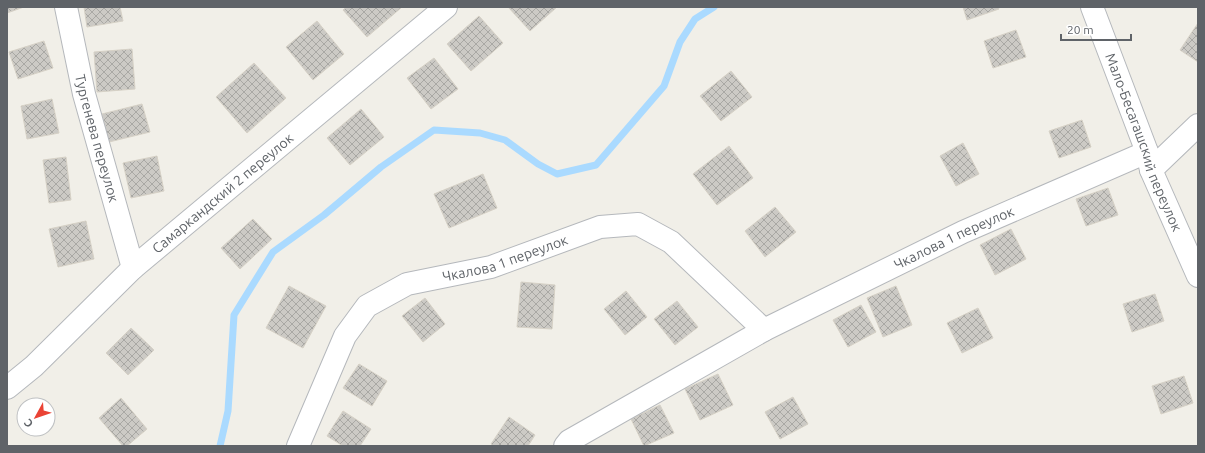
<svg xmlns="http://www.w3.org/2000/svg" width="1205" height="453" viewBox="0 0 1205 453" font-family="Ubuntu,sans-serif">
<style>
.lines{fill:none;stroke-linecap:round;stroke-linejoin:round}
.stream{stroke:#aadaff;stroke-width:7}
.building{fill:url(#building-cross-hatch);stroke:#d6d1c6}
.minor-casing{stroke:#b5b8bc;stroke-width:24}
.minor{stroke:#fff;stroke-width:22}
.labels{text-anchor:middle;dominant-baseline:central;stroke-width:3;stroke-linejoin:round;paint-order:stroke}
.street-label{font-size:14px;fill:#5f6368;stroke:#fff}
</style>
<defs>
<pattern id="building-cross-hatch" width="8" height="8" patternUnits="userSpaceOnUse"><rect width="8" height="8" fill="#cccac5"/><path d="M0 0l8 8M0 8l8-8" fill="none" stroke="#a9a8a4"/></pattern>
</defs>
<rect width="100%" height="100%" fill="#f1efe8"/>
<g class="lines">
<!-- stream -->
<path class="stream" d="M 220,446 L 228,411 L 234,315 L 273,252 L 324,215 L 381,167 L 434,130 L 480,133 L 505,140 L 538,164 L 557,174 L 596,165 L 664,86 L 680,42 L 695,19 L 714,7"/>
</g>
<!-- building -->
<path class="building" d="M 7,7 L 24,7 L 7,13 Z
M 84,7 L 120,7 L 123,21 L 87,27 Z
M 346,7 L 402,7 L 367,37 L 343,10 Z
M 508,7 L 557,7 L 530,31 Z
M 963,7 L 998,7 L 999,9 L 967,20 Z
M 479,16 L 503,43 L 471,71 L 447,44 Z
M 317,21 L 344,54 L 313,80 L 286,47 Z
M 1198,23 L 1198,62 L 1180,50 Z
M 1016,30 L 1026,57 L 993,68 L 984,41 Z
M 44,41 L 53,68 L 18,79 L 9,52 Z
M 132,49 L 135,89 L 97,92 L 94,52 Z
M 434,58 L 458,89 L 431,109 L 407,78 Z
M 254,63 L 286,98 L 247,133 L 216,97 Z
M 731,71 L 752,97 L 721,121 L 700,96 Z
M 52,99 L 59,133 L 27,139 L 21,106 Z
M 142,104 L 150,132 L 109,142 L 102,114 Z
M 361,109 L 384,137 L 350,165 L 327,138 Z
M 1082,120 L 1091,147 L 1059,158 L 1049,131 Z
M 963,143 L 979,174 L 956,186 L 940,156 Z
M 729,146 L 753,178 L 717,205 L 693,174 Z
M 157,156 L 164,191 L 131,198 L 123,163 Z
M 66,157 L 71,200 L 49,203 L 43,160 Z
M 483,174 L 497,208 L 449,228 L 434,194 Z
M 1108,188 L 1118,215 L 1086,226 L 1076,199 Z
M 775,207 L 796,232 L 765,257 L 745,231 Z
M 253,219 L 272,239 L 240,269 L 221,248 Z
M 86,221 L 94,259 L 58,267 L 49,229 Z
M 1011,229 L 1026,259 L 995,275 L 980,245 Z
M 521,282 L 555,285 L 552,329 L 517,327 Z
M 289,286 L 326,306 L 303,348 L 266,328 Z
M 896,286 L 912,325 L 883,337 L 867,298 Z
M 626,291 L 647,317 L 625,335 L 604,309 Z
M 1155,294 L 1164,321 L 1132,332 L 1123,304 Z
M 425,298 L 445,324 L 423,342 L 402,316 Z
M 677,301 L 698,327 L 675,345 L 654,319 Z
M 861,305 L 876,332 L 848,347 L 833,320 Z
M 978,308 L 993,338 L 962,353 L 947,323 Z
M 131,328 L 154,350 L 128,375 L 106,353 Z
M 359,364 L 387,381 L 372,406 L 343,388 Z
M 718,374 L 733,405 L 700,420 L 685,389 Z
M 1184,376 L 1193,403 L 1161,414 L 1152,386 Z
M 793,397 L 808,424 L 780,439 L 765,412 Z
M 121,398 L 147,429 L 127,446 L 123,446 L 99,418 Z
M 660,405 L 674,433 L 644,446 L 631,419 Z
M 343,411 L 371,429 L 360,446 L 343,446 L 327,436 Z
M 509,417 L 535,435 L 528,446 L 494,446 L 491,444 Z"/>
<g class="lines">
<defs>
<g id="minor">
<path id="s1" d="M 66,7 L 84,94 L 133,268"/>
<path id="s2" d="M 1092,7 L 1147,152 L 1151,170 L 1198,276"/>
<path d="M 1151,170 L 1198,125"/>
<path id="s3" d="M 7,388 L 34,366 L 133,268 L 446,7"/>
<path id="s4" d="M 298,446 L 345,336 L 367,306 L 407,284 L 491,267 L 600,227 L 638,224 L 671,242 L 764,330"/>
<path id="s5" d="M 565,446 L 569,441 L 764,330 L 963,232 L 1147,152"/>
</g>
</defs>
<!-- minor casing -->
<use href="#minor" class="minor-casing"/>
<!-- minor -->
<use href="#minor" class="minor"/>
</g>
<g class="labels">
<!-- street labels -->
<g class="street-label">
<text stroke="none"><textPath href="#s1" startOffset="135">Тургенева переулок</textPath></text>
<text stroke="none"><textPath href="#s2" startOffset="145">Мало-Бесагашский переулок</textPath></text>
<text stroke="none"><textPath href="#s3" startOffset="291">Самаркандский 2 переулок</textPath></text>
<text stroke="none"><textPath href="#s5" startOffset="442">Чкалова 1 переулок</textPath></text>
<text stroke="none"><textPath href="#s4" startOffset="304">Чкалова 1 переулок</textPath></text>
</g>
</g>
<!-- border -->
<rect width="1205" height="453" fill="none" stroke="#5f6368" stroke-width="16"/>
<!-- north arrow -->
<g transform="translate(36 417) rotate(230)"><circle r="19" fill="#ffffff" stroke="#bfc1c3"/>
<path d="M0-3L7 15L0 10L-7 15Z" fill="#ea4335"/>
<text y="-6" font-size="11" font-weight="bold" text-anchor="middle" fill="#5f6368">С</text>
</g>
<!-- scale -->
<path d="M1061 34v6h70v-6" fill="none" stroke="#5f6368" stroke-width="2"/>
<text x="1067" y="34" font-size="12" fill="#5f6368" stroke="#ffffff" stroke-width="3" paint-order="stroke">20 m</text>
</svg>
